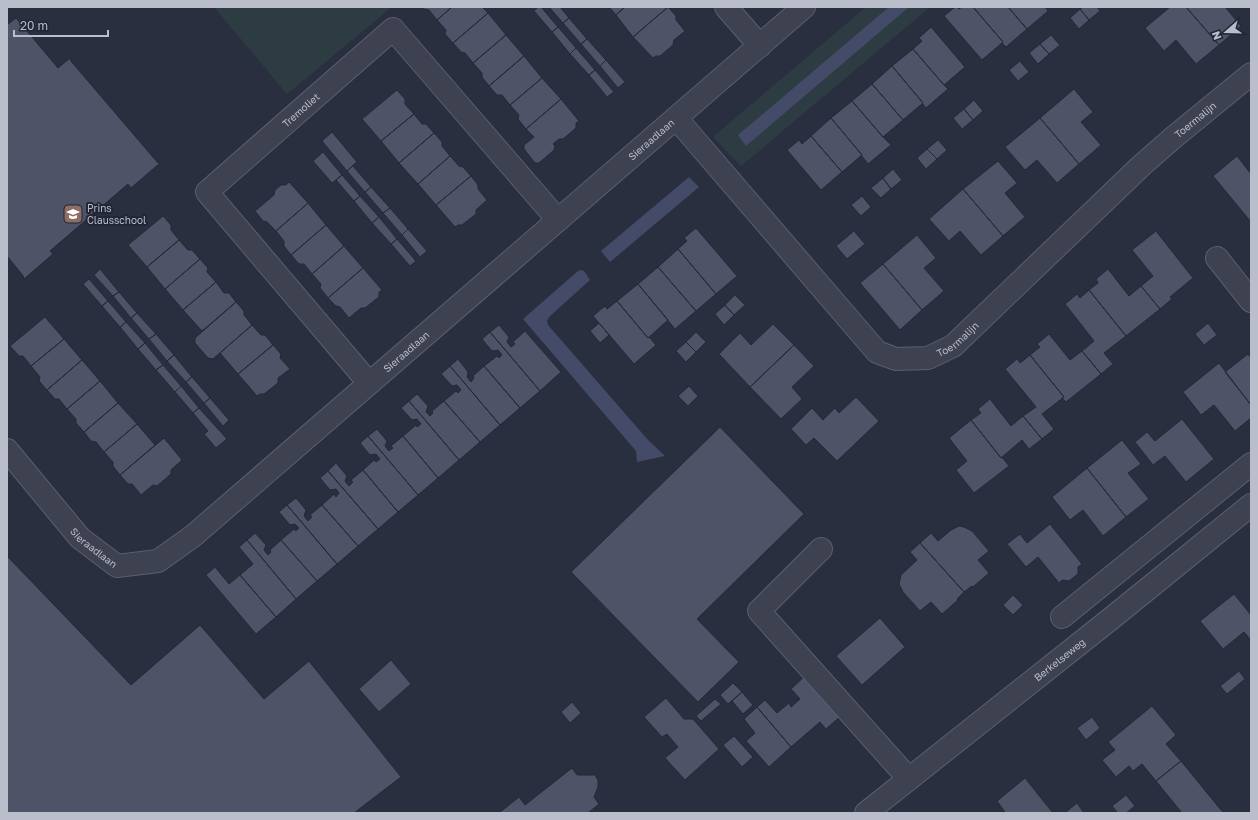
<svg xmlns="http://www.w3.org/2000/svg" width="1258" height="820" viewBox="0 0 1258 820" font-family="'Golos Text',sans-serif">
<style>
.green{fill:#2d3c42}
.water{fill:#434b69}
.building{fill:#4e5367;stroke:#242837}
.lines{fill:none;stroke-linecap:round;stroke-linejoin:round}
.minor-casing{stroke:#5b5f6d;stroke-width:24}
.minor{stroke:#3e4150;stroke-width:22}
.labels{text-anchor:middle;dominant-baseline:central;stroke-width:4;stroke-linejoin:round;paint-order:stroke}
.street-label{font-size:10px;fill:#babdca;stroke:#222636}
.poi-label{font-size:10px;fill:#babdca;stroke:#222636;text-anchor:start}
</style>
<rect width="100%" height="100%" fill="#2a2f40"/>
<!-- green -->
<path class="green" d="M 214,7 L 392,7 L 287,94 Z
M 866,7 L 930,7 L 741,166 L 713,137 Z"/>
<!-- water -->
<path class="water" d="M 889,7 L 909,7 L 746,146 L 738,135 Z
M 689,177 L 699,187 L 610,262 L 601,251 Z
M 581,270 L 584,271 L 590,280 L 549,317 L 547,321 L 548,325 L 648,440 L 665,456 L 637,462 L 636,451 L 523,319 L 578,271 Z"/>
<!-- building -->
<path class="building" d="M 422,7 L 452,7 L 437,20 L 429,10 L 424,9 Z
M 452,7 L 482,7 L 488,13 L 453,43 L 445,34 L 446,30 L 437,20 Z
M 538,7 L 541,7 L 558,27 L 552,32 L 534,11 Z
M 549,7 L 560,7 L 569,18 L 563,23 Z
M 609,7 L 625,7 L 616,15 Z
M 625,7 L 668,7 L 633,37 L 616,15 Z
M 668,7 L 676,16 L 676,20 L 685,31 L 674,40 L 673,45 L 660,56 L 656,56 L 653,58 L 633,37 Z
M 955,7 L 957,7 L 959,9 L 962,7 L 973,7 L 1003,42 L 982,60 L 944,16 Z
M 973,7 L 1008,7 L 1027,29 L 1006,47 L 1002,43 L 1003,42 Z
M 1008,7 L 1045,7 L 1048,11 L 1027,29 Z
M 1083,7 L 1097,7 L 1100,11 L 1089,20 L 1080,9 Z
M 1170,7 L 1186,7 L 1219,45 L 1196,64 L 1176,40 L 1164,51 L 1145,28 Z
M 1186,7 L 1225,7 L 1241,26 L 1219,45 Z
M 1080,9 L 1089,20 L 1079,29 L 1070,18 Z
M 488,13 L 506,35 L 473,63 L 465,53 L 461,52 L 453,43 Z
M 16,18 L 58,68 L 70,58 L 71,59 L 70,60 L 158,163 L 159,162 L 160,163 L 131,188 L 128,184 L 50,251 L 53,254 L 24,279 L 23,278 L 24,277 L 7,256 L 7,25 Z
M 569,18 L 587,39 L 581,44 L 563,23 Z
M 558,27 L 576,48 L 570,54 L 552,32 Z
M 931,27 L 965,67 L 944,85 L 913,49 L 922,41 L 919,38 Z
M 506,35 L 524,56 L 489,86 L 482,77 L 482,73 L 473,63 Z
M 1051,35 L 1060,45 L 1049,54 L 1040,44 Z
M 587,39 L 606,60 L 600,66 L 581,44 Z
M 1040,44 L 1049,54 L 1038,64 L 1029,53 Z
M 576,48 L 595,70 L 589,75 L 570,54 Z
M 913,49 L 944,85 L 948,89 L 926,108 L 922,103 L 923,103 L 892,66 Z
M 524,56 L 542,78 L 510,105 L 502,95 L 497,95 L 489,86 Z
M 606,60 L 625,82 L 618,88 L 600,66 Z
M 1020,61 L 1029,72 L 1018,81 L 1009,70 Z
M 892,66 L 923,103 L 903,120 L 872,84 Z
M 595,70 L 614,92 L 607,97 L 589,75 Z
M 542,78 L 561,99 L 526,129 L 518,119 L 519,115 L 510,105 Z
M 872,84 L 903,120 L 883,137 L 852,101 Z
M 1074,89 L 1093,112 L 1081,122 L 1101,145 L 1079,164 L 1040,118 Z
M 397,90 L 405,99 L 405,104 L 414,114 L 381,141 L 362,119 Z
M 561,99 L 579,121 L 576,123 L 576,128 L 563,139 L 559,139 L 553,144 L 555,146 L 554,150 L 539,163 L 535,163 L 524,149 L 524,145 L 534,137 L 526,129 Z
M 974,100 L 983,111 L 973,120 L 964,109 Z
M 852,101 L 883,137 L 891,145 L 868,164 L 861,155 L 862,155 L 831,118 Z
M 964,109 L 973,120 L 962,129 L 953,118 Z
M 414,114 L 422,124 L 426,124 L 434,133 L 399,163 L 381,141 Z
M 831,118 L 862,155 L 842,172 L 811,136 Z
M 1040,118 L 1079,164 L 1057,183 L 1037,160 L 1025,170 L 1005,147 Z
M 332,132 L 357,162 L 347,171 L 322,141 Z
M 434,133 L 442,142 L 442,146 L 450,156 L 418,184 L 399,163 Z
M 811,136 L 842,172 L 821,190 L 787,150 L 799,140 L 802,144 Z
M 938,140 L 947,150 L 937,159 L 927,149 Z
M 927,149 L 937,159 L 926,169 L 917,158 Z
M 323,152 L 342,175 L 332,183 L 313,161 Z
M 450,156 L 459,166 L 463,167 L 471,176 L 436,205 L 418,184 Z
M 1237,156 L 1251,174 L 1251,222 L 1213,176 Z
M 998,161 L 1017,183 L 1005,193 L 1025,217 L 1003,236 L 963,189 Z
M 357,162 L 353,166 L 371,187 L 365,192 L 347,171 Z
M 893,169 L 902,180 L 891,189 L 883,178 Z
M 342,175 L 360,196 L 354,201 L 336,180 Z
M 471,176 L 478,185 L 478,189 L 487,200 L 476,210 L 476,214 L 462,225 L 458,225 L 455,227 L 436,205 Z
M 883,178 L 891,189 L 881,198 L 871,188 Z
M 289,182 L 308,203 L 276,231 L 267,222 L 263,221 L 255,211 L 274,195 L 275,190 L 281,185 L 286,185 Z
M 371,187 L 390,208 L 383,213 L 365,192 Z
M 963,189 L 1003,236 L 981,255 L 960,231 L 949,241 L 929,219 Z
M 360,196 L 379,217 L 372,223 L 354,201 Z
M 862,196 L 871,207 L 861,216 L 851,205 Z
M 308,203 L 326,225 L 291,255 L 284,246 L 284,241 L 276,231 Z
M 390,208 L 408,229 L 402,235 L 383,213 Z
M 163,216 L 171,225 L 171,230 L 179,240 L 147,267 L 128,245 Z
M 379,217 L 397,239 L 391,244 L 372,223 Z
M 326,225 L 344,246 L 312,274 L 304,264 L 299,264 L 291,255 Z
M 696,228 L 737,276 L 716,294 L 678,249 L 687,241 L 684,238 Z
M 408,229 L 427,251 L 420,257 L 402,235 Z
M 854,231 L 865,244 L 847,259 L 836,246 Z
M 1156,231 L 1193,278 L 1170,297 L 1172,299 L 1160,309 L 1141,286 L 1153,276 L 1132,250 Z
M 917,235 L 936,258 L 924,268 L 944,291 L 922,310 L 883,264 Z
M 397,239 L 416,261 L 410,266 L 391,244 Z
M 179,240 L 188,250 L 192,250 L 200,259 L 165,289 L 147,267 Z
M 344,246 L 363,268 L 328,298 L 320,288 L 321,284 L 312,274 Z
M 678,249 L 716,294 L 696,311 L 658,267 Z
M 200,259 L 208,268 L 207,272 L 216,282 L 183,310 L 165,289 Z
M 883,264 L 922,310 L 900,330 L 860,283 Z
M 658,267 L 696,311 L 675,329 L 638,284 Z
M 363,268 L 382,290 L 379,292 L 379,297 L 365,308 L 361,308 L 349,318 L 340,307 L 336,306 L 328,298 Z
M 100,269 L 119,292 L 113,296 L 94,275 Z
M 1108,269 L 1129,296 L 1141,286 L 1160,309 L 1126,336 L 1089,290 L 1098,283 L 1096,279 Z
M 89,279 L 108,301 L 102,306 L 83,284 Z
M 216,282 L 224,293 L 229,293 L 236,302 L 202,331 L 183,310 Z
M 638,284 L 668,320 L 648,338 L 617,301 Z
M 1089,290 L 1126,336 L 1104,353 L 1113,364 L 1101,374 L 1082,351 L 1094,341 L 1065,304 L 1077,294 L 1080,298 Z
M 119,292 L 137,313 L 131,318 L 113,296 Z
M 735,295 L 745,305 L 734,315 L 725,305 Z
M 108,301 L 126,322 L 120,327 L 102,306 Z
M 617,301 L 648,338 L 649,337 L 656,345 L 634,364 L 593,316 L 605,306 L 607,309 Z
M 236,302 L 244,311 L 244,315 L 252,325 L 213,359 L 208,358 L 195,343 L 195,338 Z
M 725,305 L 734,315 L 724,325 L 715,314 Z
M 137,313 L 156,334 L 149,339 L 131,318 Z
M 45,317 L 64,339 L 31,366 L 23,356 L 19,356 L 10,346 Z
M 126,322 L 145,343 L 138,349 L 120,327 Z
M 599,323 L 609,335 L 600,343 L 590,331 Z
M 1208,323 L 1217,335 L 1204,345 L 1195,334 Z
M 773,324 L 794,345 L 750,387 L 719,354 L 740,333 L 751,345 Z
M 252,325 L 261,335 L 265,335 L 273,345 L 238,374 L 220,353 Z
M 499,325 L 509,337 L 507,342 L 511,347 L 515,344 L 513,342 L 525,331 L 561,372 L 540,391 L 490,332 Z
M 490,332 L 540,391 L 520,408 L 484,366 L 497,356 L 499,358 L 502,355 L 498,350 L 492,351 L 482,339 Z
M 696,332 L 706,342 L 696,352 L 686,342 Z
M 156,334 L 174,355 L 167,361 L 149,339 Z
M 1049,334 L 1070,360 L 1082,351 L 1101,374 L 1066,402 L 1062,398 L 1064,397 L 1030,355 L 1040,347 L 1037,344 Z
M 64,339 L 82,360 L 47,390 L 39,381 L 40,377 L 31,366 Z
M 686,342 L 696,352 L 686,362 L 676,351 Z
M 145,343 L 163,365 L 156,370 L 138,349 Z
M 273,345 L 281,354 L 280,358 L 290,369 L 278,378 L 278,383 L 264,394 L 260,394 L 257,396 L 238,374 Z
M 794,345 L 814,366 L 792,387 L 802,399 L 781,419 L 750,387 Z
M 1248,354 L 1251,358 L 1251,405 L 1225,372 Z
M 174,355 L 192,377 L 186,382 L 167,361 Z
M 1030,355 L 1064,397 L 1042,414 L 1054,429 L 1042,439 L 1023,416 L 1036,407 L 1005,369 L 1017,359 L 1020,363 Z
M 458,359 L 468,372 L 467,377 L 471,382 L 474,378 L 473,376 L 484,366 L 520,408 L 500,425 L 450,366 Z
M 82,360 L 100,381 L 67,409 L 59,399 L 55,399 L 47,390 Z
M 1219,363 L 1251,405 L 1251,418 L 1235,431 L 1214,405 L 1201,415 L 1183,392 Z
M 163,365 L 181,386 L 175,392 L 156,370 Z
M 450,366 L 500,425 L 480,442 L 444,401 L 456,391 L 458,393 L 461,390 L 457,385 L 452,386 L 441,374 Z
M 192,377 L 210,398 L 204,403 L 186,382 Z
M 100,381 L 118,403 L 84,432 L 76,423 L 76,419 L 67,409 Z
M 181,386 L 199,408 L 193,413 L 175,392 Z
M 689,386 L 698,396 L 688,406 L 678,396 Z
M 417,394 L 428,406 L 426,412 L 430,416 L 433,413 L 432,411 L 444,401 L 480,442 L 459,460 L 409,401 Z
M 856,397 L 879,421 L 837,461 L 814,438 L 806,445 L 791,429 L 812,408 L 823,420 L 835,408 L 839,413 Z
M 210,398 L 229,420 L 223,426 L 204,403 Z
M 990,399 L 1011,426 L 1023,416 L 1042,439 L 1029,449 L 1022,440 L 1001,458 L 971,420 L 981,413 L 978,409 Z
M 409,401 L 459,460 L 438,478 L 403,436 L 416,425 L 417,427 L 421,424 L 417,419 L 412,420 L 401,408 Z
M 118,403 L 137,424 L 104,452 L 96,442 L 91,441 L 84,432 Z
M 199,408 L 227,439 L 216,448 L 204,434 L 208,431 L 193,413 Z
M 1182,419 L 1214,459 L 1186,482 L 1165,456 L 1153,465 L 1135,442 L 1147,432 L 1155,441 Z
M 971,420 L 1001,458 L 1002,457 L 1009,466 L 974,493 L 956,470 L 967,461 L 949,438 Z
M 137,424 L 155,445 L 120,475 L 113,466 L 113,462 L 104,452 Z
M 720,427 L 804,514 L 697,619 L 739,662 L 698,702 L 571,572 Z
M 377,429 L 387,441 L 385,446 L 389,451 L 393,448 L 391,446 L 403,436 L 438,478 L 418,495 L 368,436 Z
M 368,436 L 418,495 L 398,512 L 363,470 L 374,460 L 376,462 L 380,459 L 376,454 L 370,455 L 360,443 Z
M 164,438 L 182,460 L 171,470 L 171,474 L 157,486 L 153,485 L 141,495 L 132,484 L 128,484 L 120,475 Z
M 1122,440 L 1141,464 L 1128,473 L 1149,499 L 1126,517 L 1087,468 Z
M 336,463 L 347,476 L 345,481 L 349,486 L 353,482 L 351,480 L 363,470 L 398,512 L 378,529 L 328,471 Z
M 1087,468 L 1126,517 L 1103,536 L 1083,510 L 1070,520 L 1052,497 Z
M 328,471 L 378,529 L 358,546 L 322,505 L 334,494 L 336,497 L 339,493 L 336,489 L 330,490 L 320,478 Z
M 296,498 L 306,510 L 304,516 L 308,521 L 312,517 L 310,515 L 322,505 L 358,546 L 337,564 L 287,505 Z
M 287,505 L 337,564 L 317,581 L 281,540 L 294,529 L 296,531 L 299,528 L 295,524 L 290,525 L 279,512 Z
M 1050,524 L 1082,564 L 1078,567 L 1078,574 L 1069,581 L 1062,580 L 1059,583 L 1038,557 L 1026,567 L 1007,544 L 1020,534 L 1027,543 Z
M 959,526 L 964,527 L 972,531 L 989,551 L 978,560 L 989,573 L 973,587 L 972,586 L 964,592 L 920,543 L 931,533 L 938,541 L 951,530 Z
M 255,533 L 266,545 L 264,550 L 268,555 L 271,552 L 270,550 L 281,540 L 317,581 L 296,599 L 247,540 Z
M 247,540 L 296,599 L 276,617 L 240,575 L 253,564 L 239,547 Z
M 920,543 L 964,592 L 957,599 L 958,600 L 942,614 L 931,602 L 920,611 L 903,592 L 899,584 L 901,575 L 917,560 L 910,552 Z
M 7,556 L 131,685 L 200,625 L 264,699 L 309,661 L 401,777 L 354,813 L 7,813 Z
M 215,567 L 229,584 L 240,575 L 276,617 L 256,634 L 206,575 Z
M 1234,594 L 1251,615 L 1251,640 L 1244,632 L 1223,649 L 1200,621 Z
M 1013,595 L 1023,605 L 1013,615 L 1003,605 Z
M 880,618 L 905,647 L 862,685 L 836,656 Z
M 391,660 L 411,684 L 379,712 L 359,689 Z
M 1239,671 L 1245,679 L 1227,694 L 1220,686 Z
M 806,675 L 842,715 L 826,729 L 820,722 L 791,747 L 757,707 L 765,700 L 777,713 L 789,703 L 791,707 L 800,699 L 791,689 Z
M 733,683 L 742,692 L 728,704 L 720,695 Z
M 742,692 L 753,705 L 743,714 L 732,701 Z
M 666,698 L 684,719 L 693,719 L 719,749 L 685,780 L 665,758 L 678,747 L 667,734 L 662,737 L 644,717 Z
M 715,699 L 721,704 L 701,721 L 696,716 Z
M 572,702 L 581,713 L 570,723 L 561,712 Z
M 1152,706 L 1176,735 L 1166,744 L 1181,761 L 1156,781 L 1142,764 L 1133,771 L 1129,766 L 1116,777 L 1102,760 L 1115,750 L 1108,742 Z
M 757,707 L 791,747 L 769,767 L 746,741 L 755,733 L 744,719 Z
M 1092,717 L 1100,728 L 1086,740 L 1077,728 Z
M 734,736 L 753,757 L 742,767 L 723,745 Z
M 1181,761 L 1221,810 L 1224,813 L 1182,813 L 1156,781 Z
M 572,768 L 577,775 L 595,775 L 598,780 L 598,787 L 594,797 L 599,804 L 588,813 L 499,813 L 519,797 L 525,805 Z
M 1025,778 L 1053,813 L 1004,813 L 1005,812 L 997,801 Z
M 1126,795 L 1135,806 L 1126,813 L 1118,813 L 1112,806 Z
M 1077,803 L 1084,813 L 1067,813 L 1066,812 Z"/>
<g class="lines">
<defs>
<g id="minor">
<path d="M 726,7 L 760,46"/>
<path id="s1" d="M 676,118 L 877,352 L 896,359 L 928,358 L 953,346 L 1142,165 L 1174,137 L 1251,74"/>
<path d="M 1217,258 L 1251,301"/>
<path id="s2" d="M 369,383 L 207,192 L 393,29 L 558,220"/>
<path id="s3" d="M 7,450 L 80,538 L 117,566 L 158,561 L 193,536 L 804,7"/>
<path d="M 821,549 L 759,611 L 909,779"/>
<path d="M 1062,617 L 1251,464"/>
<path id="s4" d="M 866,813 L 1113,617 L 1251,505"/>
</g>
</defs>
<!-- minor casing -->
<use href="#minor" class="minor-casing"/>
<!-- minor -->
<use href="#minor" class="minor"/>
</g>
<!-- icons -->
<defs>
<symbol id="school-square" viewBox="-11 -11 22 22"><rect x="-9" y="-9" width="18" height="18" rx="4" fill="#8d6e63" stroke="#222636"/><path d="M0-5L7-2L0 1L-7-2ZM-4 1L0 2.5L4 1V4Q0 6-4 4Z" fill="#fff"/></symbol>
</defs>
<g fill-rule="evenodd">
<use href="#school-square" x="62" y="203" width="22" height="22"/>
</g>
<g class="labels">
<!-- street labels -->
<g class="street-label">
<text stroke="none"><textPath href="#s2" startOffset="375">Tremoliet</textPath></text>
<text stroke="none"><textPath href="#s1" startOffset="720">Toermalijn</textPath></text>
<text stroke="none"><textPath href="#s3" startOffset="851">Sieraadlaan</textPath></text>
<text stroke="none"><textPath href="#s1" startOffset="396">Toermalijn</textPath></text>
<text stroke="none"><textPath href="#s3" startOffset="527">Sieraadlaan</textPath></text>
<text stroke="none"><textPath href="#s3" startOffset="131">Sieraadlaan</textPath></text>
<text stroke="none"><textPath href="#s4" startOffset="247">Berkelseweg</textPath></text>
</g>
<!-- poi labels -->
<g class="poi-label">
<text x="87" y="208">Prins<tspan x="87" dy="12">Clausschool</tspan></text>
</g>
</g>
<!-- border -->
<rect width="1258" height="820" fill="none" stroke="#babdca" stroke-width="16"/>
<!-- north arrow -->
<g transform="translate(1226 32) rotate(250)" stroke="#222636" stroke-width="3" paint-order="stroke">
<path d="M0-3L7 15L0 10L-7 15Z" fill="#babdca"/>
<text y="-6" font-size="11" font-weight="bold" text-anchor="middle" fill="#babdca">N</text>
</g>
<!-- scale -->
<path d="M14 30v6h94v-6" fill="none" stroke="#babdca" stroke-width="2"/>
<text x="20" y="30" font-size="12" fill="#babdca" stroke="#222636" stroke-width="3" paint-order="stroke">20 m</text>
</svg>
